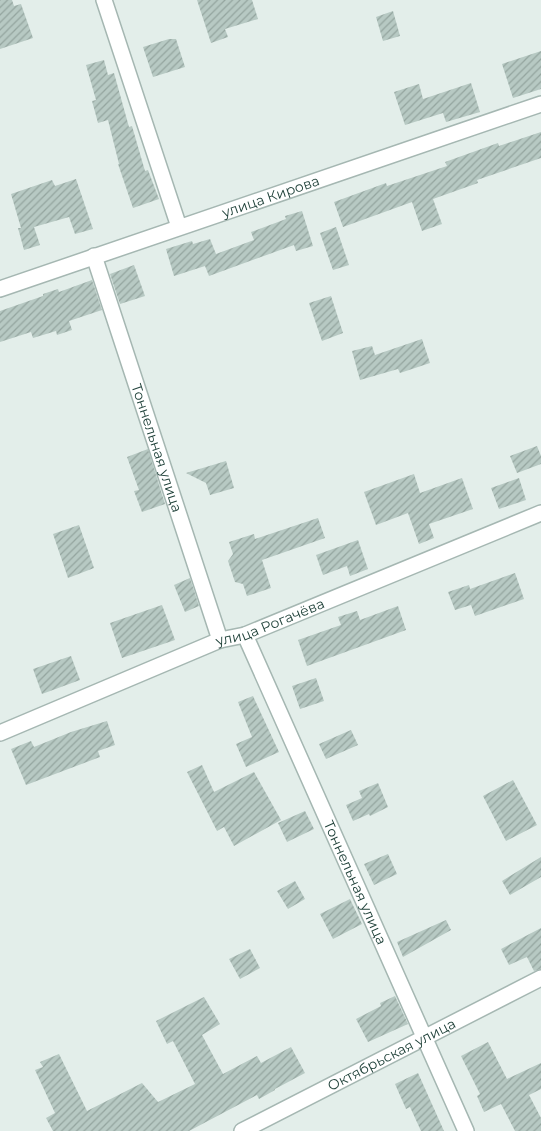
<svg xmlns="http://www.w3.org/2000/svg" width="541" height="1131" viewBox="0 0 541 1131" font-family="Montserrat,sans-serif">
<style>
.building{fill:url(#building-hatch)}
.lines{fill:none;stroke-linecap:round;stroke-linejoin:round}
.minor-casing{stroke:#a5b7b2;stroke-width:18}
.minor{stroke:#fff;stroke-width:15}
.labels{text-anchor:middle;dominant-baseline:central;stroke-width:5;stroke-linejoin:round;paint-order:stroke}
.street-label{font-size:14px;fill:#20423a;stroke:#f4faf7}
</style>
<defs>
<pattern id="building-hatch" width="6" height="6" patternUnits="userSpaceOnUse" patternTransform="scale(1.25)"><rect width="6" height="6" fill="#b7c9c3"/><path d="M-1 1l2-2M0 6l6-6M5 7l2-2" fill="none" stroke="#94a59f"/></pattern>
</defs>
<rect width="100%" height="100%" fill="#e3eeea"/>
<!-- building -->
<path class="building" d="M 0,0 L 12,0 L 14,6 L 21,4 L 33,38 L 0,49 Z
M 197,0 L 252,0 L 258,19 L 225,29 L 228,37 L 211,43 Z
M 393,11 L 400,36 L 383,41 L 376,17 Z
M 169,39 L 176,39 L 185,67 L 153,77 L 143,47 Z
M 541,51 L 541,89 L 513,98 L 502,64 Z
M 104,60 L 108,75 L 114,73 L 129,127 L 132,126 L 145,171 L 148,170 L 159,199 L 133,208 L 118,164 L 119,164 L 108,120 L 98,123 L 92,101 L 96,100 L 86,65 Z
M 471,83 L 480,112 L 446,122 L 443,113 L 405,125 L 394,92 L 419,84 L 423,99 Z
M 541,132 L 541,158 L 477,180 L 478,183 L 433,199 L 442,224 L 422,231 L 412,202 L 343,227 L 334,202 L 386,183 L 387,186 L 447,166 L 445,162 L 498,143 L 499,146 Z
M 76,179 L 93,229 L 75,234 L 69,217 L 34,227 L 40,245 L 24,250 L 18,228 L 21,228 L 11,194 L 52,180 L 55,186 Z
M 302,211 L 313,246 L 296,251 L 294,245 L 209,276 L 205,266 L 174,276 L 166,249 L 192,241 L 193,244 L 210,239 L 216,254 L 254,240 L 251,232 L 286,219 L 285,216 Z
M 336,227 L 349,265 L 333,270 L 320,233 Z
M 134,265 L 145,296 L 120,304 L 110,274 Z
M 92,280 L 102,310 L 69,321 L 72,330 L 57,335 L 56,331 L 33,338 L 31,332 L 0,342 L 0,311 L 43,296 L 43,294 L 58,289 L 59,292 Z
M 331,296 L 343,333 L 322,341 L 309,303 Z
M 422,339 L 430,363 L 400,373 L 398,369 L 360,380 L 352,351 L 372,346 L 375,355 Z
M 537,446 L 541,456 L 541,464 L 517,473 L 510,456 Z
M 148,449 L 165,504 L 142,512 L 134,491 L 139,490 L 127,457 Z
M 226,461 L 234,488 L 210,495 L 206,483 L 186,473 Z
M 414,474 L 420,493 L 462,478 L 473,509 L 429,524 L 434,538 L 419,544 L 408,513 L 376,525 L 364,492 Z
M 519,478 L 526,500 L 499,509 L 491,488 Z
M 318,518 L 325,538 L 262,560 L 271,588 L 247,596 L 243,584 L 235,582 L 228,561 L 233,554 L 229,542 L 254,534 L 255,539 Z
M 79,525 L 94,568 L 68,578 L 53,534 Z
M 358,540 L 368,569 L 350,576 L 347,566 L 323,575 L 316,555 Z
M 515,573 L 524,599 L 475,616 L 471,605 L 455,610 L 448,592 L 469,585 L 470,589 Z
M 190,578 L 199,606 L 185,612 L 174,585 Z
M 162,605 L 175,640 L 122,658 L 110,623 Z
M 398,606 L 406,630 L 307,666 L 298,640 L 341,625 L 338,617 L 357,611 L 360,620 Z
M 71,656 L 80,680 L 42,694 L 33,669 Z
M 316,678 L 324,701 L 300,709 L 292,686 Z
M 253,696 L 279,752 L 246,767 L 236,744 L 252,737 L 238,702 Z
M 107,721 L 115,745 L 98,751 L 100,757 L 26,785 L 11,749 L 31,741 L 34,747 L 71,732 Z
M 351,730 L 358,745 L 326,759 L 319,744 Z
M 202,765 L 214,792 L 254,772 L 281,820 L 234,846 L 224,827 L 217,831 L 187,772 Z
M 513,780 L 537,825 L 506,841 L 483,796 Z
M 378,783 L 388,807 L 370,816 L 369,814 L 353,821 L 346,805 L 362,798 L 359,791 Z
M 305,811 L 314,829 L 287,842 L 278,823 Z
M 388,854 L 397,874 L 374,885 L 364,864 Z
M 541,857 L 541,877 L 510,895 L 502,881 Z
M 295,881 L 305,899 L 288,909 L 277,891 Z
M 350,899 L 362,924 L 333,939 L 320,914 Z
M 446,920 L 451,930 L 403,957 L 397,942 Z
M 541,928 L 541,969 L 534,971 L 527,957 L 509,965 L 501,949 Z
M 250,949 L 260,968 L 240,979 L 229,959 Z
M 395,996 L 408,1024 L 368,1042 L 356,1019 L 381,1006 L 380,1003 Z
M 204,997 L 220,1024 L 202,1035 L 223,1074 L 257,1056 L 261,1063 L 291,1047 L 305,1073 L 275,1089 L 275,1090 L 259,1099 L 257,1095 L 189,1131 L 53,1131 L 46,1118 L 55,1113 L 35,1070 L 43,1067 L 40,1062 L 59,1054 L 87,1111 L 142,1083 L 158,1102 L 195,1084 L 173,1041 L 167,1044 L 156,1021 Z
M 488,1042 L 507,1079 L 541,1063 L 541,1089 L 529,1095 L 541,1118 L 541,1131 L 515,1131 L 501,1104 L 484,1112 L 477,1096 L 480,1094 L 461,1056 Z
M 418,1073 L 444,1131 L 421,1131 L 410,1107 L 406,1109 L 395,1084 Z"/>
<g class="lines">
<defs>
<g id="minor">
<path d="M 104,0 L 179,227"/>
<path id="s1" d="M 94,256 L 220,640"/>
<path id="s2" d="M 0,289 L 541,104"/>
<path id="s3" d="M 245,635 L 466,1131"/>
<path id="s4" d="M 0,733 L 220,640 L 245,635 L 541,513"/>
<path id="s5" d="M 242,1131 L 541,978"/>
</g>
</defs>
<!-- minor casing -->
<use href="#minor" class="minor-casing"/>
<!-- minor -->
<use href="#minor" class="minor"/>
</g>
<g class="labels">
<!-- street labels -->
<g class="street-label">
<text stroke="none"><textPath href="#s2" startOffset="286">улица Кирова</textPath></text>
<text stroke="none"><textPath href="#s1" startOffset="202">Тоннельная улица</textPath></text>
<text stroke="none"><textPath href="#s4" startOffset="292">улица Рогачёва</textPath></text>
<text stroke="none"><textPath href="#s3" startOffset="271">Тоннельная улица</textPath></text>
<text stroke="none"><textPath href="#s5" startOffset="168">Октябрьская улица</textPath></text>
</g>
</g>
</svg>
